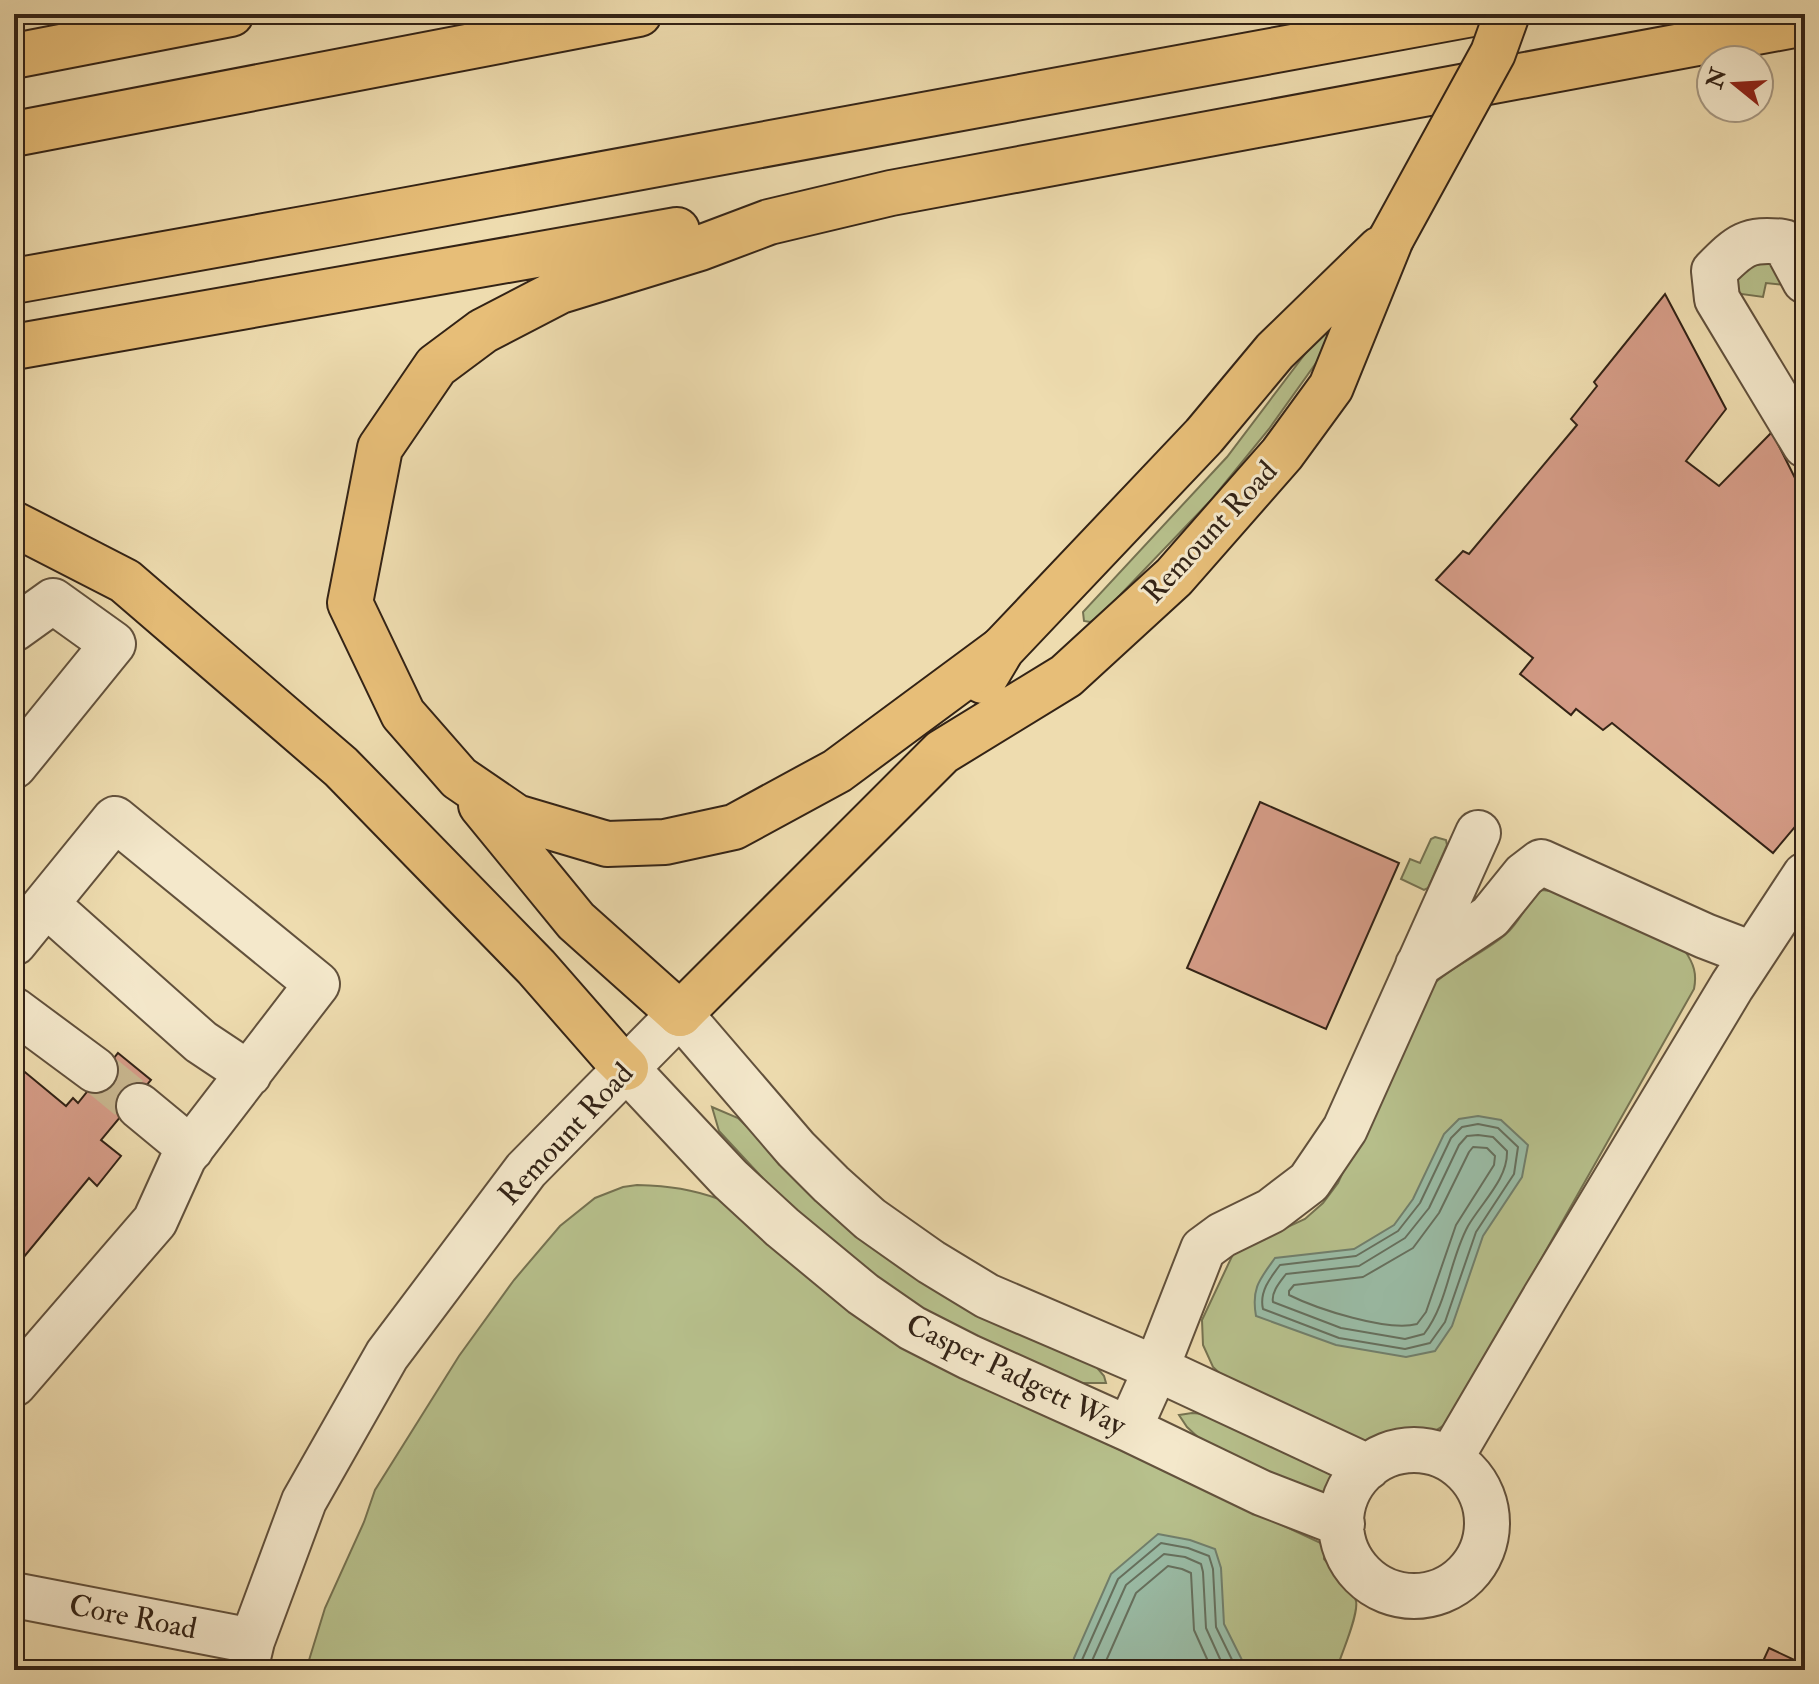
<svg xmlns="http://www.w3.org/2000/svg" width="1819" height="1684" viewBox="0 0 1819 1684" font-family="'IM FELL Double Pica',serif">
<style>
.green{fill:#b7c08c;stroke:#757251;stroke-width:2}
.water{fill:#9abca6;stroke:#717f6c;stroke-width:2}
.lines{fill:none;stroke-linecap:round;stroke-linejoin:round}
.shore{stroke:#66705e;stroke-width:2}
.building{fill:#d59c87;stroke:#332316;stroke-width:2}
.minor-tunnel{stroke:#c9b790;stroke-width:44;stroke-dasharray:44 22;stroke-linecap:butt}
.minor-casing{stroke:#62513c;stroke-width:48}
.major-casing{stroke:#332316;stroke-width:48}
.highway-casing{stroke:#332316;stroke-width:48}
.minor{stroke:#f4e8cb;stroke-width:44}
.major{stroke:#e7be78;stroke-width:44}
.highway{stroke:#e7be78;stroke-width:44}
.major-bridge-casing{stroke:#332316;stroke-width:48;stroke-linecap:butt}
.major-bridge{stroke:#e7be78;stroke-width:44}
.labels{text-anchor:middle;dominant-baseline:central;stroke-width:6;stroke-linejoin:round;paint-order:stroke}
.street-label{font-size:30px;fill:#332316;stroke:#f4e8cb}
</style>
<rect width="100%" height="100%" fill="#eedcaf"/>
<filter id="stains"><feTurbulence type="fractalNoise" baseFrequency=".0025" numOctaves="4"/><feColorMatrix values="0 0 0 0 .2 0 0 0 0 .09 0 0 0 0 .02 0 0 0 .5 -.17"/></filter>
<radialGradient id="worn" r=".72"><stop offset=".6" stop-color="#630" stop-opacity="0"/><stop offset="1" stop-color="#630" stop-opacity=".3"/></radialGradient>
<!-- green -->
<path class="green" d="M 1775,262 L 1796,286 L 1766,283 L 1763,297 L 1734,293 C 1738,267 1751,264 1775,262 Z
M 1336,309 L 1326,349 L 1269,429 L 1212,499 L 1099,617 L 1090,622 L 1084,621 L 1083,612 L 1227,457 L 1308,350 Z
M 1435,837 L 1446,840 L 1447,845 L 1428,888 L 1424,890 L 1401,879 L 1410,859 L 1420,863 L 1431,839 Z
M 1542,890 L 1559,892 L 1685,951 C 1694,964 1697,974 1694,989 L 1450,1420 C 1444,1425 1437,1432 1428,1433 C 1424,1434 1420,1432 1415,1432 C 1397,1433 1382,1444 1364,1441 L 1228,1381 L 1213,1367 L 1203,1345 L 1202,1320 L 1234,1252 L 1305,1219 L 1323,1203 L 1338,1183 L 1428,989 C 1451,966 1483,954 1506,934 C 1522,920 1527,900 1542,890 Z
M 712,1107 L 738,1118 L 827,1205 L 1094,1364 L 1104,1376 L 1106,1383 L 1073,1383 L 943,1324 L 838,1253 L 785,1202 L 719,1131 Z
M 637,1185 C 671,1186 691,1189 722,1200 L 1071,1427 L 1325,1545 L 1324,1559 C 1333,1569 1353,1588 1356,1601 C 1359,1614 1341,1656 1336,1670 L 306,1670 L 325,1608 L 364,1522 L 375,1490 L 459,1356 L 514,1280 L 560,1226 L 595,1198 L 623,1187 Z
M 1192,1413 L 1216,1415 L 1340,1472 L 1332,1496 L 1327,1498 L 1201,1440 L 1187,1427 L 1179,1415 Z"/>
<!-- water -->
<path class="water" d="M 1478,1116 L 1501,1120 L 1528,1145 L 1522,1177 L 1483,1236 L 1452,1326 L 1435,1351 L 1406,1357 L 1336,1345 L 1256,1316 C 1251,1288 1260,1279 1275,1258 L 1354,1249 L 1394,1225 L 1413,1199 L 1444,1134 L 1459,1119 Z
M 1158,1534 L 1190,1540 L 1215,1549 L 1221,1568 L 1224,1624 L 1247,1670 L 1072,1670 L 1074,1658 L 1111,1574 Z"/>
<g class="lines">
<!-- shore -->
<path class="shore" d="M 1478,1124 L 1498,1128 L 1518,1147 L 1514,1174 L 1476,1232 L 1445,1322 L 1430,1343 L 1405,1349 L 1339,1338 L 1263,1309 C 1259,1292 1270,1278 1280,1265 L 1356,1256 L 1398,1231 L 1420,1203 L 1451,1138 L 1462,1127 Z
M 1478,1135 L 1493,1137 L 1507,1151 C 1508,1179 1482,1202 1468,1226 C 1449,1261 1448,1303 1424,1334 L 1405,1339 L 1341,1328 L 1273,1302 C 1271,1292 1280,1282 1286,1274 L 1359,1266 L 1405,1238 L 1429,1208 L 1459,1145 L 1467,1136 Z
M 1473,1147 L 1487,1148 L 1495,1156 L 1494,1165 L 1456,1225 L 1426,1312 L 1417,1324 C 1388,1332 1317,1309 1289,1295 L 1289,1291 L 1294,1285 L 1363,1277 L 1413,1248 L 1439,1213 L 1469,1152 Z
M 1080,1670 L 1082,1660 L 1118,1579 L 1161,1543 L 1188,1548 L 1209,1556 L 1213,1569 L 1216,1627 L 1237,1670
M 1090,1670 L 1091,1663 L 1126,1585 L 1164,1554 L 1185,1557 L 1201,1564 L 1203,1572 L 1206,1628 L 1225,1670
M 1102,1670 L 1136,1593 L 1168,1566 L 1182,1569 L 1191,1573 L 1194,1630 L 1212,1670"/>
</g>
<!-- building -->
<path class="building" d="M 1665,294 L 1726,409 L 1686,461 L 1719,486 L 1772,432 L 1805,498 L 1805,815 L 1773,853 L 1612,723 L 1603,730 L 1576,709 L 1571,715 L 1520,674 L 1533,658 L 1436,580 L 1463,551 L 1469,554 L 1577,425 L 1571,419 L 1597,386 L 1594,382 Z
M 1260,802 L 1399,863 L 1326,1029 L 1187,968 Z
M 118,1053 L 151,1080 L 101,1140 L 121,1156 L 97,1186 L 89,1178 L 14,1269 L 14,1063 L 66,1106 L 73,1098 L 78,1103 Z
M 1769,1648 L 1805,1665 L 1805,1670 L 1759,1670 Z"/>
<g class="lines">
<!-- minor-tunnel -->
<path class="minor-tunnel" d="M 95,1070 L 139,1106"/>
<defs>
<path id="minor" d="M 1805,281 L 1784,242 C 1747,238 1740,245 1714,271 L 1717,299 L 1805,445
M 14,629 L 53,601 L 113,644 L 14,766
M 46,904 L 201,1042 L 249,1074
M 14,943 L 115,819 L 317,984 L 184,1157 L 155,1221 L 14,1384
M 1418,965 L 1490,917 L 1524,875 L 1541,862 L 1705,936 L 1752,954
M 14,1010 L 95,1070
M 626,1068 L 730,1179 L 782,1227 L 863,1294 L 912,1328 L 969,1357 L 1129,1429 L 1262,1493 L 1342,1524
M 139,1106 L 191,1149
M 1129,1429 L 1156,1369 L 1203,1249 L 1222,1235 L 1271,1211 L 1309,1182 L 1345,1129 L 1478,833
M1341 1523a73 73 0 1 1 146 0a73 73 0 1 1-146 0Z
M 1450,1459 L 1545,1297 L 1732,986 L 1805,875
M 14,1595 L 252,1641
M 245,1670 L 252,1641 L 304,1501 L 387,1355 L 526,1170 L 680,1014 L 796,1149 L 831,1184 L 870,1219 L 931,1262 L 987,1296 L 1162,1371 L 1368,1467"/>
<path id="major" d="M 983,681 L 1002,649 L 1204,436 L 1275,351 L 1380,249
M 680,1014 L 942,752 L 1066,676 L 1174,577 L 1282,454 L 1331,387 L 1391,239"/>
<path id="highway" d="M 14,56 L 231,14
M 14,134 L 639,14
M 14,281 L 337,223 L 1472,14
M 14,347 L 677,230
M 14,524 L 125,581 L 341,767 L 536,967 L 613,1055 L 626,1068
M 1002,649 L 837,771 L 734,827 L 665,842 L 607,844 L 516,817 L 459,778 L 403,714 L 350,603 L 380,448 L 436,366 L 483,331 L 560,291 L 700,248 L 769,222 L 891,193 L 1805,23
M 481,805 L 576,921 L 680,1014"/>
</defs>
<!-- minor casing -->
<use href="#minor" class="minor-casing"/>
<!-- major casing -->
<use href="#major" class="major-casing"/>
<!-- highway casing -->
<use href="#highway" class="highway-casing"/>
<!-- minor -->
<use href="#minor" class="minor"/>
<!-- major -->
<use href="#major" class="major"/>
<!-- highway -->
<use href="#highway" class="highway"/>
<defs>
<path id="major-bridge" d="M 1391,239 L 1493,53 L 1507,14"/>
</defs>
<!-- major-bridge casing -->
<use href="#major-bridge" class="major-bridge-casing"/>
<!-- major-bridge -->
<use href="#major-bridge" class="major-bridge"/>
</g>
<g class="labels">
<!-- street labels -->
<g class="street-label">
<text transform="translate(1210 532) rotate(-47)">Remount Road</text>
<text transform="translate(566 1134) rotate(-47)">Remount Road</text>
<text transform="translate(1016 1375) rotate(26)">Casper Padgett Way</text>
<text transform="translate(133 1617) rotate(11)">Core Road</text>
</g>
</g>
<!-- margin -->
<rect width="1819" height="1684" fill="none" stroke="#eedcaf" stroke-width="48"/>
<rect x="16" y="16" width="1787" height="1652" fill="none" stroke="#332316" stroke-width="4"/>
<rect x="24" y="24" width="1771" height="1636" fill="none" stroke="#332316" stroke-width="2"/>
<!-- north arrow -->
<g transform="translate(1735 84) rotate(288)"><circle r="38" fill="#f4e8cb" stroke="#a79983" stroke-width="2"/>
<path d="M0-6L14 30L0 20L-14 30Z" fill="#8f2418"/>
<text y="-12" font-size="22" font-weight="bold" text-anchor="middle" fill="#332316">N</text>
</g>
<rect width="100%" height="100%" filter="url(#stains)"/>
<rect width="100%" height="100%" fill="url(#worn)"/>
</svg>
